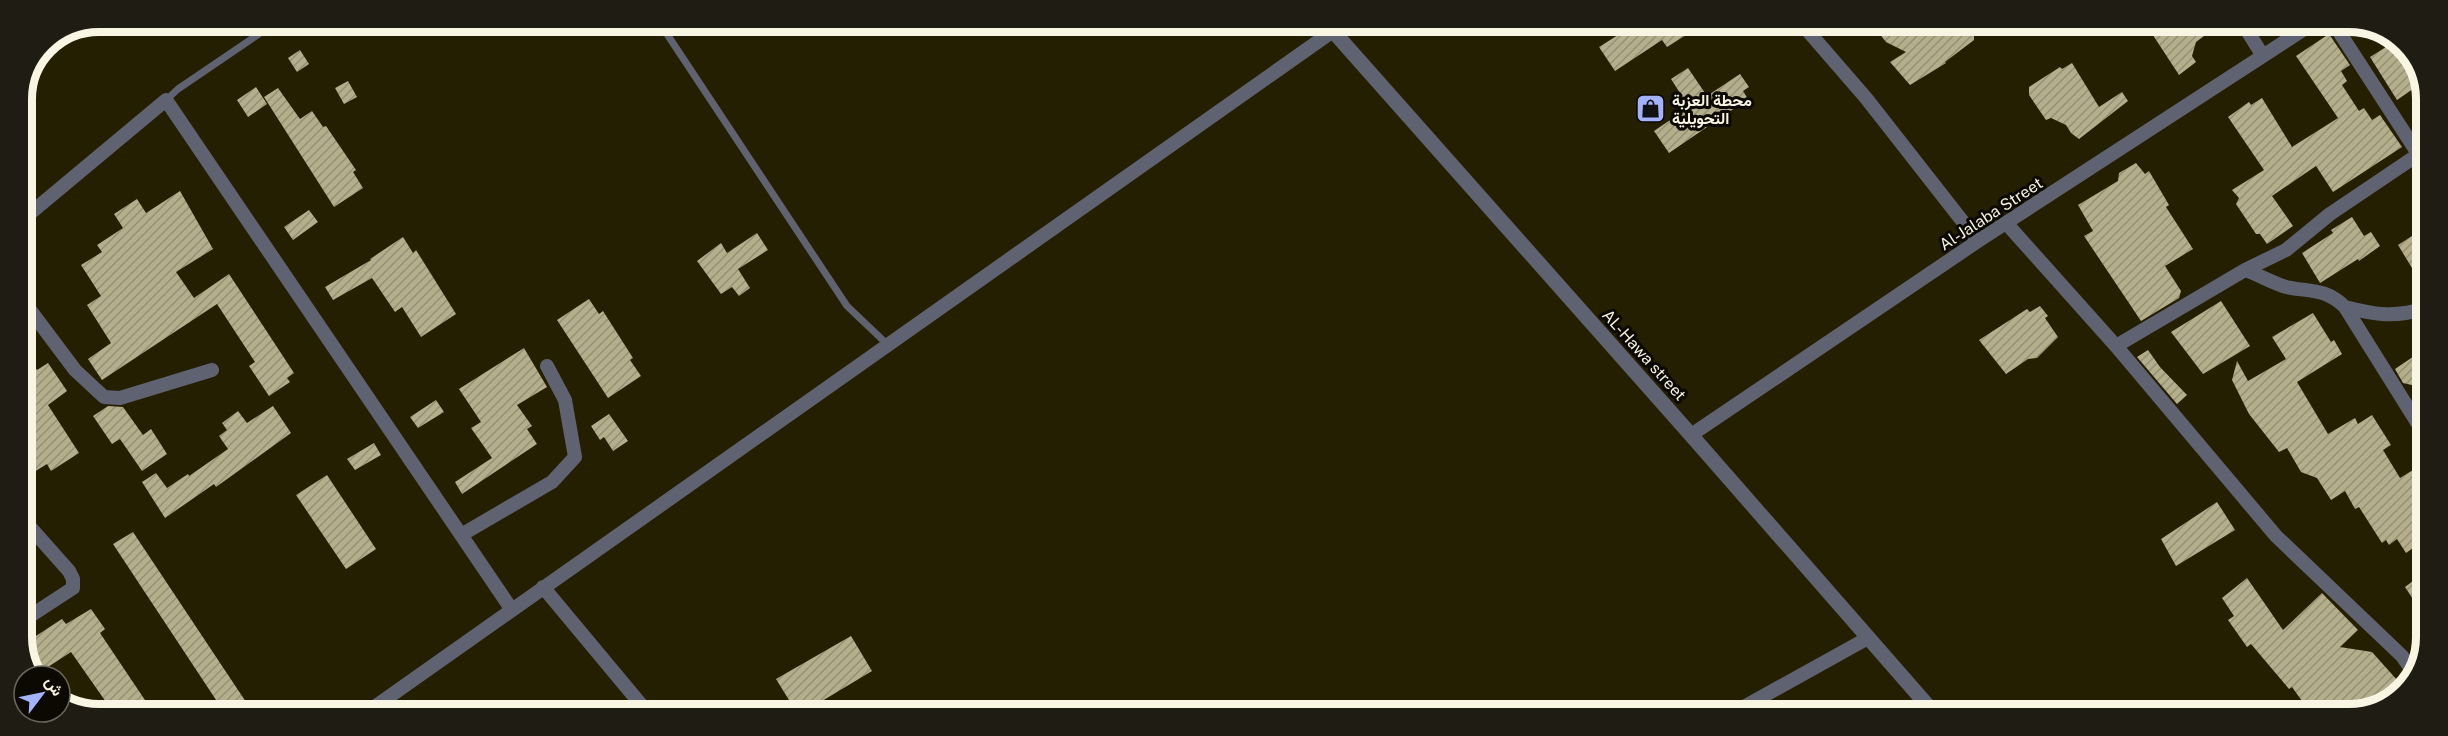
<svg xmlns="http://www.w3.org/2000/svg" width="2448" height="736" viewBox="0 0 2448 736" font-family="'Public Sans',Vazirmatn,sans-serif">
<style>
.building{fill:url(#building-hatch)}
.lines{fill:none;stroke-linecap:round;stroke-linejoin:round}
.service{stroke:#5f6270;stroke-width:7}
.minor{stroke:#5f6270;stroke-width:14}
.tertiary{stroke:#5f6270;stroke-width:15}
.labels{text-anchor:middle;dominant-baseline:central;stroke-width:6;stroke-linejoin:round;paint-order:stroke}
.poi-label{font-size:16px;font-weight:bold;fill:#f8f5e3;stroke:#0b0901;text-anchor:start}
.street-label{font-size:16px;fill:#f8f5e3;stroke:#0b0901}
.rim{fill:none;stroke:#f8f5e3;stroke-width:8}
</style>
<defs>
<pattern id="building-hatch" width="6" height="6" patternUnits="userSpaceOnUse" patternTransform="scale(1.5)"><rect width="6" height="6" fill="#b4ae8b"/><path d="M-1 1l2-2M0 6l6-6M5 7l2-2" fill="none" stroke="#949076"/></pattern>
</defs>
<rect width="100%" height="100%" fill="#251f01"/>
<!-- building -->
<path class="building" d="M 1637,23 L 1705,23 L 1667,47 L 1662,40 L 1615,71 L 1599,47 Z
M 1871,23 L 1967,23 L 1974,35 L 1974,40 L 1945,62 L 1946,63 L 1910,85 L 1890,62 L 1906,52 L 1886,42 Z
M 2145,23 L 2196,24 L 2204,36 L 2196,42 L 2192,56 L 2196,62 L 2179,75 Z
M 2372,25 L 2411,51 L 2423,82 L 2397,100 L 2370,57 L 2386,47 Z
M 2329,34 L 2350,65 L 2341,71 L 2347,81 L 2342,85 L 2359,111 L 2364,108 L 2372,120 L 2380,115 L 2402,147 L 2333,192 L 2316,166 L 2272,196 L 2293,226 L 2267,244 L 2260,234 L 2256,234 L 2236,204 L 2239,198 L 2232,190 L 2264,170 L 2228,117 L 2249,102 L 2251,105 L 2262,98 L 2292,147 L 2338,118 L 2296,56 Z
M 300,50 L 309,64 L 297,72 L 288,58 Z
M 2072,63 L 2099,107 L 2122,92 L 2128,101 L 2079,139 L 2071,133 L 2066,125 L 2051,118 L 2046,120 L 2029,95 L 2029,87 L 2060,67 L 2062,69 Z
M 1688,68 L 1707,96 L 1740,74 L 1749,87 L 1743,91 L 1748,99 L 1669,153 L 1654,131 L 1689,107 L 1671,79 Z
M 348,81 L 357,97 L 344,104 L 335,88 Z
M 256,87 L 267,104 L 248,117 L 237,100 Z
M 278,88 L 300,119 L 312,111 L 323,127 L 326,126 L 356,170 L 353,172 L 363,188 L 334,207 L 264,97 Z
M 2136,163 L 2145,174 L 2149,171 L 2169,205 L 2166,207 L 2193,249 L 2165,266 L 2181,291 L 2179,298 L 2141,321 L 2084,236 L 2093,231 L 2078,205 L 2118,181 L 2119,173 Z
M 180,191 L 213,249 L 176,272 L 194,298 L 229,274 L 294,373 L 287,378 L 290,382 L 269,396 L 249,366 L 255,362 L 217,304 L 102,380 L 88,359 L 111,343 L 87,305 L 101,296 L 81,265 L 102,252 L 97,245 L 123,228 L 114,214 L 137,199 L 146,213 Z
M 309,210 L 318,222 L 293,240 L 284,227 Z
M 2352,217 L 2364,236 L 2371,232 L 2380,246 L 2359,261 L 2358,259 L 2320,283 L 2302,253 L 2333,233 L 2331,230 Z
M 2426,227 L 2426,291 L 2398,245 Z
M 757,233 L 768,250 L 738,269 L 750,288 L 739,296 L 732,287 L 721,294 L 697,261 L 721,243 L 727,253 Z
M 403,237 L 413,253 L 416,250 L 456,314 L 421,337 L 402,307 L 395,312 L 372,278 L 333,300 L 325,287 L 371,260 L 370,259 Z
M 589,299 L 599,314 L 603,311 L 633,358 L 630,360 L 641,376 L 608,398 L 557,320 Z
M 2221,301 L 2250,346 L 2203,374 L 2171,332 Z
M 2040,306 L 2048,316 L 2045,318 L 2058,337 L 2037,358 L 2028,359 L 2006,374 L 1979,340 L 2027,309 L 2030,312 Z
M 2313,313 L 2331,342 L 2334,340 L 2342,354 L 2297,382 L 2328,434 L 2355,418 L 2358,424 L 2372,415 L 2391,445 L 2383,450 L 2400,478 L 2418,467 L 2425,478 L 2425,540 L 2406,553 L 2397,539 L 2389,545 L 2386,540 L 2382,543 L 2359,507 L 2355,509 L 2345,491 L 2331,500 L 2317,478 L 2301,472 L 2287,448 L 2279,452 L 2249,414 L 2232,380 L 2237,361 L 2248,381 L 2286,359 L 2272,337 Z
M 21,346 L 37,370 L 48,363 L 67,391 L 48,405 L 79,453 L 51,471 L 47,464 L 29,475 L 21,464 Z
M 524,348 L 547,387 L 517,405 L 532,426 L 527,429 L 537,444 L 462,494 L 455,482 L 492,458 L 471,428 L 481,422 L 459,389 Z
M 2426,348 L 2425,388 L 2403,383 L 2395,369 Z
M 2148,350 L 2160,367 L 2187,395 L 2177,404 L 2137,357 Z
M 436,400 L 444,412 L 418,428 L 410,417 Z
M 108,406 L 123,407 L 143,435 L 151,429 L 167,454 L 142,471 L 120,439 L 112,444 L 93,416 Z
M 273,406 L 291,433 L 216,487 L 214,484 L 165,518 L 142,482 L 156,473 L 167,488 L 188,474 L 189,476 L 228,449 L 219,436 L 227,430 L 222,423 L 238,411 L 247,423 Z
M 609,414 L 628,441 L 613,451 L 604,437 L 600,440 L 591,426 Z
M 374,443 L 381,455 L 355,470 L 347,459 Z
M 327,475 L 376,549 L 346,569 L 296,495 Z
M 2217,502 L 2235,530 L 2176,566 L 2161,539 Z
M 133,532 L 248,705 L 236,712 L 224,712 L 113,544 Z
M 2425,572 L 2424,616 L 2405,587 Z
M 2247,578 L 2283,630 L 2322,593 L 2358,630 L 2340,647 L 2372,652 L 2398,681 L 2387,688 L 2393,698 L 2386,703 L 2350,715 L 2312,715 L 2292,687 L 2289,689 L 2251,644 L 2247,647 L 2228,620 L 2234,616 L 2222,598 Z
M 91,609 L 105,629 L 100,633 L 153,712 L 113,712 L 71,652 L 34,676 L 22,645 L 62,619 L 66,624 Z
M 851,636 L 872,671 L 802,713 L 797,713 L 776,679 Z"/>
<g class="lines">
<!-- service -->
<path class="service" d="M 659,22 L 847,306 L 888,345
M 166,100 L 178,89 L 278,21"/>
<!-- minor -->
<path class="minor" d="M 1801,23 L 1866,98 L 1978,241
M 2243,24 L 2263,56
M 2334,24 L 2426,166
M 21,221 L 166,100 L 512,610
M 2007,224 L 2116,346 L 2276,536 L 2402,656 L 2414,673
M 2245,270 C 2259,275 2273,283 2286,287 C 2311,292 2325,288 2345,307 L 2425,435
M 21,298 L 75,370 L 104,397 L 120,398 L 212,370
M 2345,307 C 2376,315 2395,318 2426,308
M 2116,346 L 2245,270 L 2286,250 L 2330,214 L 2419,154
M 1691,435 L 1978,241 L 2312,24
M 21,512 L 29,526 L 69,571 L 73,579 L 73,588 L 21,622
M 461,535 L 552,482 L 575,457 L 565,400 L 547,366
M 543,587 L 648,713
M 366,713 L 1333,31
M 1731,714 L 1868,638"/>
<!-- tertiary -->
<path class="tertiary" d="M 1325,22 L 1691,435 L 1935,714"/>
</g>
<!-- icons -->
<defs>
<symbol id="shop-square" viewBox="-11 -11 22 22"><rect x="-9" y="-9" width="18" height="18" rx="4" fill="#a4b1fc" stroke="#0b0901"/><path d="M-5-2.5h2.3a2.7 3.5 0 0 1 5.4 0H5L5.5 6h-11ZM-1.5-2.5h3a1.5 2.3 0 0 0-3 0Z" fill="#111"/></symbol>
</defs>
<g fill-rule="evenodd">
<use href="#shop-square" x="1634" y="92" width="33" height="33"/>
</g>
<g class="labels">
<!-- poi labels -->
<g class="poi-label">
<text x="1672" y="100">محطة العزبة<tspan x="1672" dy="18">التحويلية</tspan></text>
</g>
<!-- street labels -->
<g class="street-label">
<text transform="translate(1991 214) rotate(-33)">Al-Jalaba Street</text>
<text transform="translate(1644 355) rotate(48)">AL-Hawa street</text>
</g>
</g>
<!-- crop -->
<path d="M0 0H2448V736H0ZM99 32H2349A67 67 0 0 1 2416 99V637A67 67 0 0 1 2349 704H99A67 67 0 0 1 32 637V99A67 67 0 0 1 99 32Z" fill="#1e1c13" fill-rule="evenodd"/>
<path class="rim" d="M99 32H2349A67 67 0 0 1 2416 99V637A67 67 0 0 1 2349 704H99A67 67 0 0 1 32 637V99A67 67 0 0 1 99 32Z"/>
<!-- north arrow -->
<g transform="translate(42 694) rotate(58)"><circle r="28" fill="#0b0901" stroke="#6a675b" stroke-width="1.5"/>
<path d="M0-4.5L10 22L0 15L-10 22Z" fill="#a4b1fc"/>
<text y="-9" font-size="16" font-weight="bold" text-anchor="middle" fill="#f8f5e3">ش</text>
</g>
</svg>
